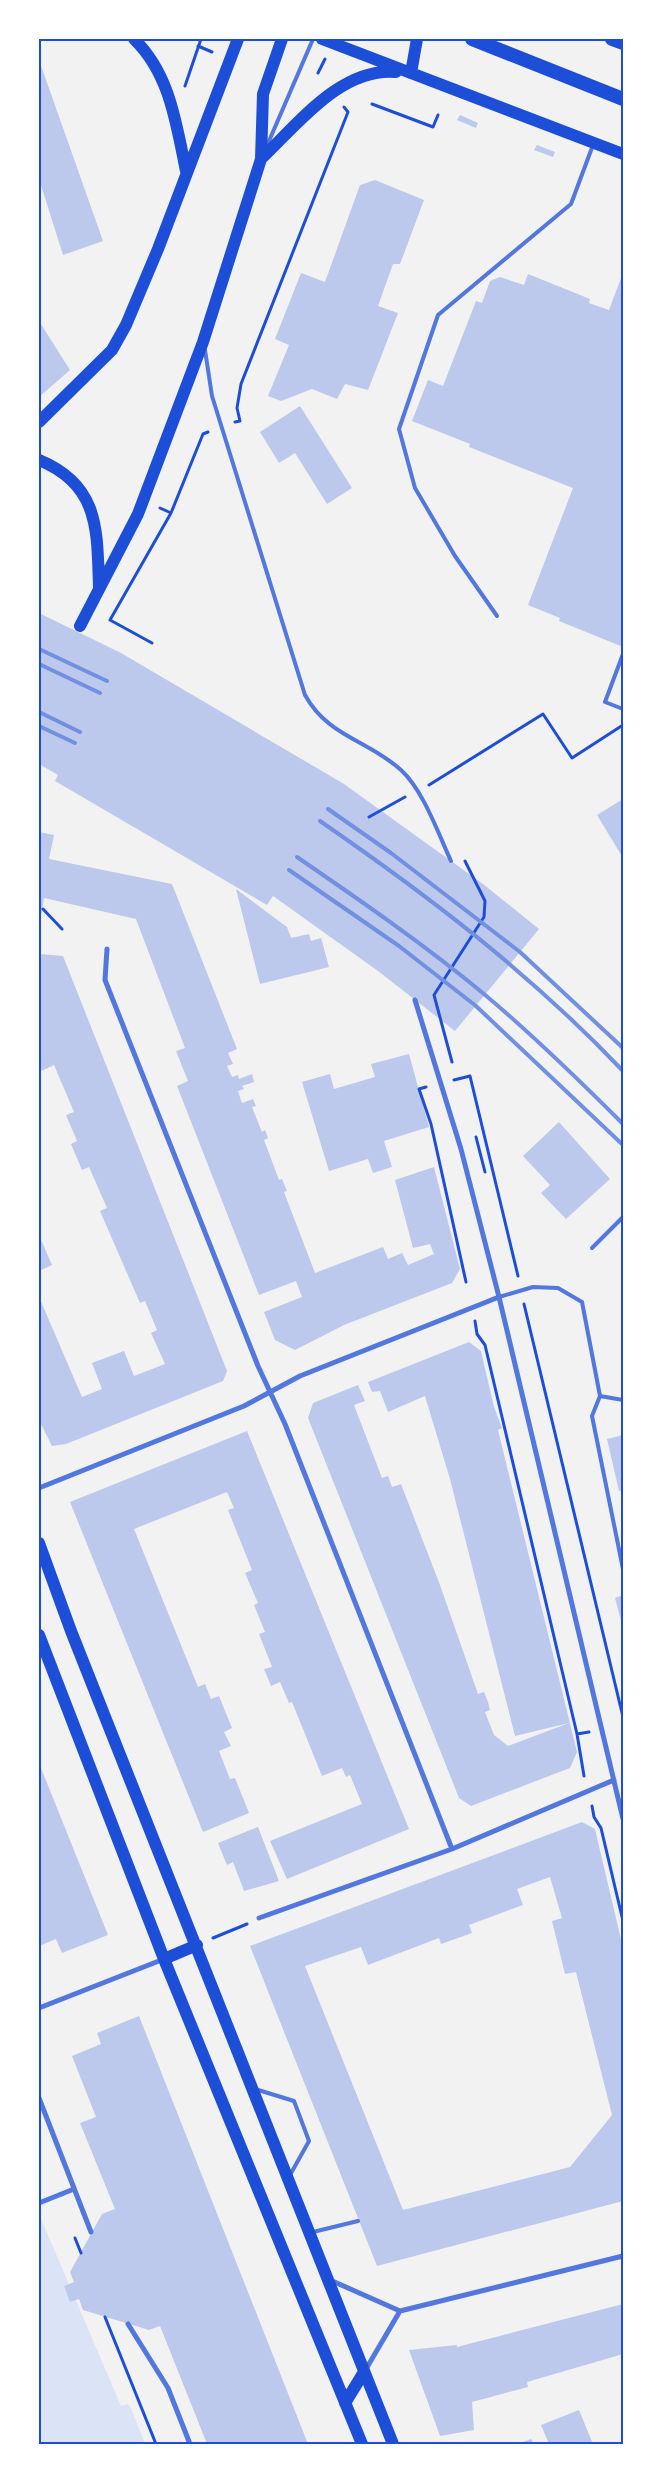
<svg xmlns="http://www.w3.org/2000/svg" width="662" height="2483" viewBox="0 0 662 2483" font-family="Roboto,sans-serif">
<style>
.green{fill:#dbe4f7}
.building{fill:#bdc9ec;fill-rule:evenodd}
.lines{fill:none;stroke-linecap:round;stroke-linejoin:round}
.path{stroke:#1d4ed8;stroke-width:3}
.service{stroke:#5277de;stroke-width:4}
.minor{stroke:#5277de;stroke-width:5}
.primary{stroke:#1d4ed8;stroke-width:12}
.trunk{stroke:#1d4ed8;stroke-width:14}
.rail{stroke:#7290e2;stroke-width:4}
.neatline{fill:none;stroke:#1d4ed8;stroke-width:2}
</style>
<rect width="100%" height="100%" fill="#f2f2f2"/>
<!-- green -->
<path class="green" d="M 39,2214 L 121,2406 L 128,2404 L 131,2408 L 145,2444 L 39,2444 Z"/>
<!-- building -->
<path class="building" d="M 39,60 L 103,241 L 63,255 L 39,179 Z
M 460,115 L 478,123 L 476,128 L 457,120 Z
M 537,145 L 555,152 L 553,157 L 534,150 Z
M 375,180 L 424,200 L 400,264 L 393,264 L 378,306 L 398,313 L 368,390 L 345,384 L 337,399 L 312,389 L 281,401 L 268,396 L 289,345 L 275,339 L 301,273 L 325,282 L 360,185 Z
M 623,273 L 623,647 L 559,621 L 560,618 L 528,605 L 573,488 L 469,447 L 470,444 L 412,421 L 428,380 L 443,386 L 476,301 L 482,303 L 490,281 L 500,277 L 524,285 L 528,274 L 590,299 L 589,303 L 609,310 Z
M 39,321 L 70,370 L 39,397 Z
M 300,406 L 352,488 L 327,504 L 295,453 L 279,463 L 260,432 Z
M 39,613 L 121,653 L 344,784 L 483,884 L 539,929 L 455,1031 L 378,971 L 273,896 L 267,905 L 55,781 L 58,775 L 39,764 Z
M 623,799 L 623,858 L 597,815 Z
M 39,832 L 54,835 L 49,859 L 172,884 L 237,1049 L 228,1053 L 233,1064 L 227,1066 L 232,1077 L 238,1075 L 239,1079 L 252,1074 L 254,1082 L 242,1086 L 244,1089 L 238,1091 L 242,1103 L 253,1099 L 256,1106 L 252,1107 L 262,1132 L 265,1130 L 268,1138 L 264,1140 L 279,1180 L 282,1179 L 287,1191 L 284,1192 L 315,1273 L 383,1247 L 388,1259 L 402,1253 L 408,1265 L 434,1254 L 430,1244 L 413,1248 L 395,1180 L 434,1167 L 460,1269 L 452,1283 L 344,1325 L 295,1350 L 275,1340 L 264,1312 L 302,1297 L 296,1281 L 259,1295 L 177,1086 L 188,1081 L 176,1051 L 185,1048 L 136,919 L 44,898 L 39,928 Z
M 236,889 L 287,927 L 291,938 L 309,934 L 311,941 L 321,938 L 329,967 L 260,984 Z
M 39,954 L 63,956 L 227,1371 L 223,1381 L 66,1444 L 52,1446 L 39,1420 L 39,1297 L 82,1397 L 102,1389 L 92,1363 L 124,1351 L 134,1376 L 165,1364 L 151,1333 L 157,1330 L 145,1301 L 140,1303 L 100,1211 L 107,1208 L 89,1167 L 82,1170 L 71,1144 L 77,1141 L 66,1115 L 74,1112 L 54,1065 L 39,1072 Z
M 409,1054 L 429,1127 L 384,1141 L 392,1167 L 373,1173 L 368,1159 L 329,1171 L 302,1082 L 330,1074 L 334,1089 L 375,1077 L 371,1064 Z
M 559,1122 L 610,1179 L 566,1219 L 541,1193 L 550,1185 L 523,1156 Z
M 39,1235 L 52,1265 L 39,1271 Z
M 469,1342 L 481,1351 L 494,1407 L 502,1428 L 498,1430 L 577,1752 L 570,1768 L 471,1806 L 459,1798 L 308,1418 L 313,1403 L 358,1385 L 365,1401 L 354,1405 L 382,1478 L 388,1476 L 392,1487 L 401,1484 L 440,1585 L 478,1694 L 484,1692 L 488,1702 L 490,1710 L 485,1712 L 494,1735 L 508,1746 L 569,1723 L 515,1736 L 450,1479 L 425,1396 L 388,1412 L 380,1391 L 372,1392 L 368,1382 Z
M 247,1431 L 409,1829 L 287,1879 L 270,1841 L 362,1804 L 350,1775 L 346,1777 L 342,1768 L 322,1776 L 292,1702 L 289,1703 L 280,1682 L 271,1686 L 264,1669 L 272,1667 L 259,1634 L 265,1632 L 254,1605 L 258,1603 L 245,1573 L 252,1570 L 228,1510 L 234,1508 L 227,1492 L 134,1529 L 198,1687 L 205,1684 L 211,1699 L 219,1696 L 232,1728 L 224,1732 L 231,1746 L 219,1751 L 230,1779 L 235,1778 L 249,1813 L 203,1832 L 70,1502 Z
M 623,1435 L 623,1490 L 619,1491 L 607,1439 Z
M 623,1595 L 623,1628 L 615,1598 Z
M 39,1763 L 108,1935 L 62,1953 L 56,1939 L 39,1946 Z
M 582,1822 L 595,1829 L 623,1948 L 623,2201 L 377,2266 L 250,1946 ZM 550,1877 L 562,1918 L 552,1921 L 565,1974 L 576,1972 L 612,2115 L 570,2167 L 403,2210 L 305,1966 L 361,1947 L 368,1965 L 439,1938 L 441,1944 L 472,1933 L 469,1925 L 523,1905 L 517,1889 Z
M 258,1827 L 279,1881 L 244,1891 L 233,1862 L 227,1865 L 218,1843 Z
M 139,2016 L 308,2444 L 207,2444 L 160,2326 L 149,2330 L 83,2310 L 79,2299 L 70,2302 L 64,2286 L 74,2282 L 70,2272 L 102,2214 L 115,2209 L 80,2123 L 96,2117 L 72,2056 L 101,2044 L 97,2033 Z
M 623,2304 L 623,2354 L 527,2382 L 528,2387 L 472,2402 L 474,2430 L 440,2436 L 409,2350 L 457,2345 L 457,2347 Z
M 579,2410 L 593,2444 L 549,2444 L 541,2425 Z
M 531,2439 L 534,2444 L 517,2444 Z"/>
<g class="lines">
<!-- path -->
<path class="path" d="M 198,46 L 212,52
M 318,73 L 325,59
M 185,86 L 201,39
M 372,104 L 433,127 L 438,115
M 235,422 L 240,421 L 237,408 L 241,384 L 348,112 L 344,107
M 160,508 L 171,513 L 203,434 L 208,432
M 152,643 L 110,620 L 171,513
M 429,785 L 543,714 L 572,758 L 623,725
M 369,817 L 405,797
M 43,909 L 62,929
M 452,1062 L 434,995 L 484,917 L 485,901 L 465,861
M 454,1080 L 470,1076 L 518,1276
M 426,1087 L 419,1089 L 431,1124 L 466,1282
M 476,1137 L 485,1172
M 524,1304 L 623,1717
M 475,1321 L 477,1334 L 485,1345 L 577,1734
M 584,1776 L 577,1734 L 589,1732
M 592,1806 L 594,1817 L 601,1828 L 623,1921
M 213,1938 L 247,1924
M 75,2238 L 81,2253
M 105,2317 L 156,2444"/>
<!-- service -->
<path class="service" d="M 266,148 L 313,39
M 205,350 L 212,396 L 305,695 C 328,737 368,740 401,770 C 423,790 438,833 451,861
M 497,616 L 455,556 L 415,488 L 399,429 L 438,315 L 571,204 L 593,145
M 623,654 L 605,702 L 623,709
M 592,1248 L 623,1217
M 499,1297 L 533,1287 L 558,1288 L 582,1302 L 600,1396 L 592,1416 L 623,1569
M 600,1396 L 623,1400
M 255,2089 L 294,2101 L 309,2141 L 290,2175
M 313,2232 L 358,2221"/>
<!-- minor -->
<path class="minor" d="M 107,949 L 105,980 L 258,1366 L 285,1424 L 452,1849
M 415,1000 L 461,1149 L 499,1297 L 623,1819
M 39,1488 L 244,1406 L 300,1376 L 499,1297
M 259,1918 L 452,1849 L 614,1780
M 39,2008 L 164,1959
M 39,2098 L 91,2232
M 39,2203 L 74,2189
M 330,2280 L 400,2311 L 623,2256
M 128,2324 L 168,2388 L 190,2444
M 366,2369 L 400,2311"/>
<!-- primary -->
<path class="primary" d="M 134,39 C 170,74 176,123 186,171
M 322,39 L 623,154
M 411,73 L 417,39
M 261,159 C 298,124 341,67 396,72
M 39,422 L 112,350 L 126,325 L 158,249 L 238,39
M 39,460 C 100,485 97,531 99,587
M 80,626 L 138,514 L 203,342 L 261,159 L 263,94 L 282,39
M 39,1543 L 71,1631 L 393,2444
M 39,1635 L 164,1959 L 362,2444
M 164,1959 L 197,1945
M 345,2403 L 364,2372"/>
<!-- trunk -->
<path class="trunk" d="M 472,39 L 623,99
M 612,39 L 623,43"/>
<!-- rail -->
<path class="rail" d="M 39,649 L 107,681
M 39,664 L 100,693
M 39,712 L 80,732
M 39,726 L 75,743
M 328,809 L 391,853 L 520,952 L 623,1048
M 320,821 C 430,897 531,974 623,1071
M 297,857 C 361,901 425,945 484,994 C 533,1035 578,1079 623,1124
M 289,870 L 399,946 L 476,1006 L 623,1145"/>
</g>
<!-- border -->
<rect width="662" height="2483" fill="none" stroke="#ffffff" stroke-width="80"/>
<rect x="40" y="40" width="582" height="2403" class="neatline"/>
</svg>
